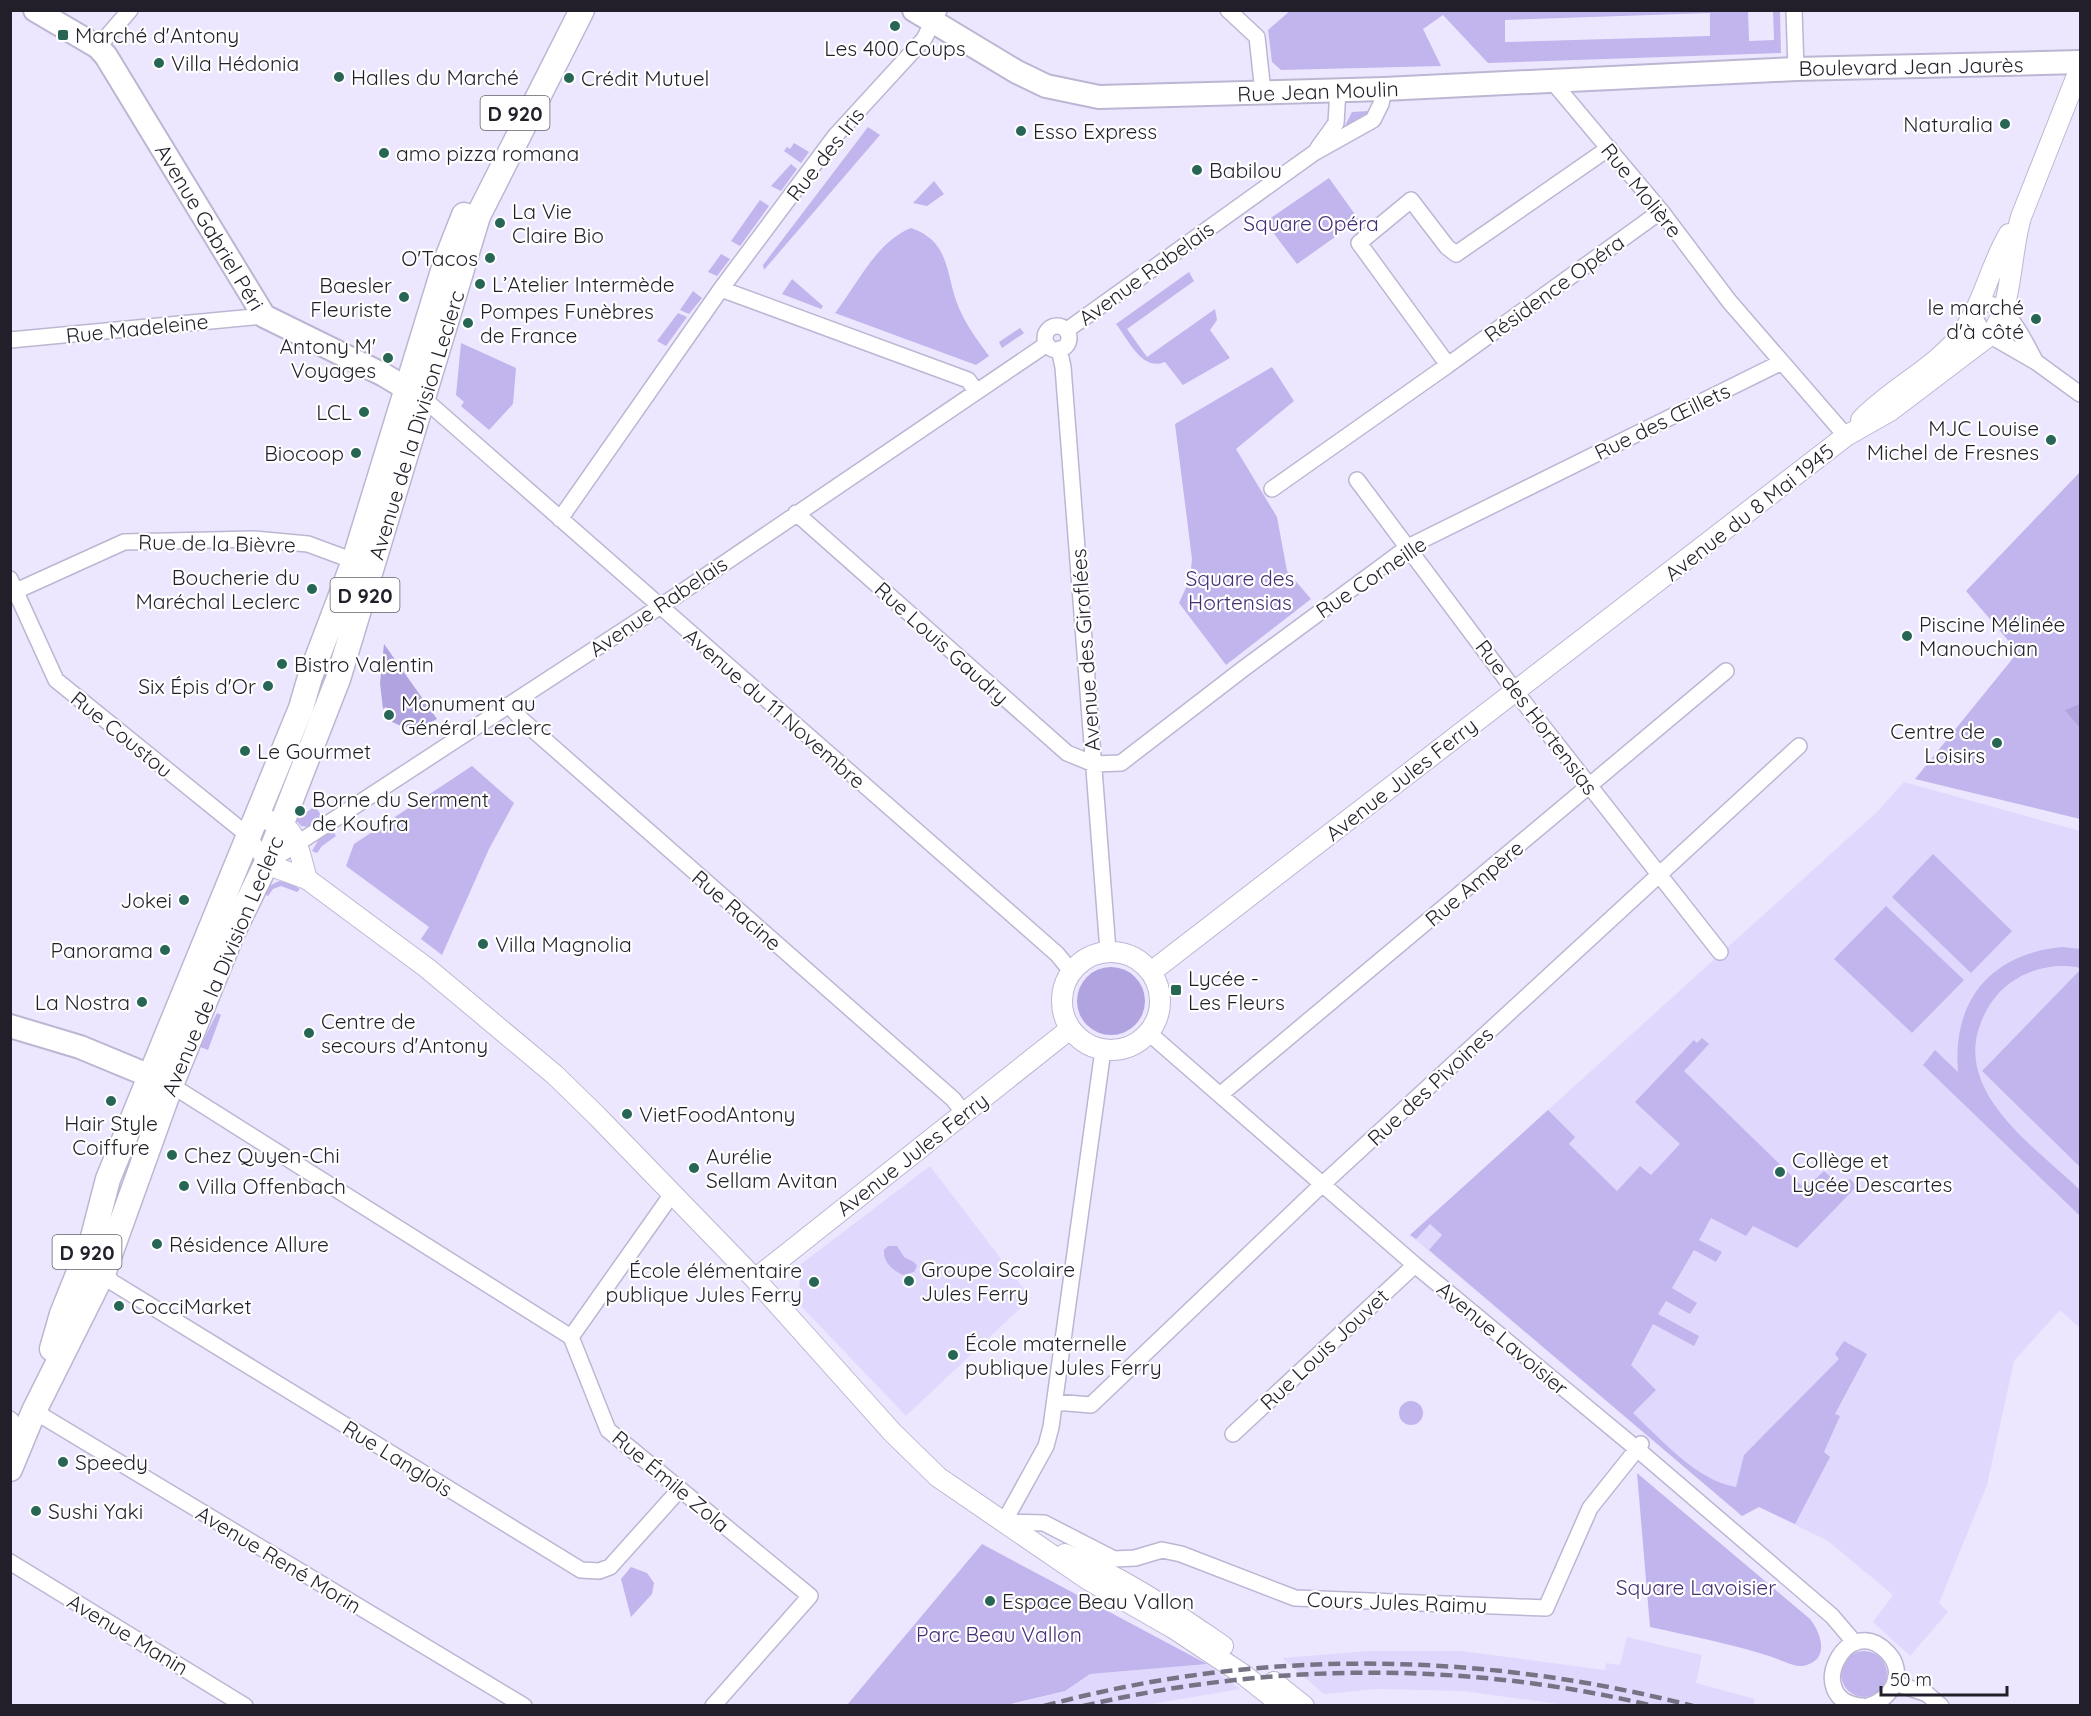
<svg xmlns="http://www.w3.org/2000/svg" width="2091" height="1716" viewBox="0 0 2091 1716" font-family="Quicksand,sans-serif">
<style>
.built{fill:#e1d9fd}
.green{fill:#c2b4ed;fill-rule:evenodd}
.forest{fill:#b1a2e0}
.lines{fill:none;stroke-linecap:round;stroke-linejoin:round}
.minor-casing{stroke:#bdb6d3;stroke-width:18}
.tertiary-casing{stroke:#bdb6d3;stroke-width:22}
.secondary-casing{stroke:#bdb6d3;stroke-width:26}
.primary-casing{stroke:#bdb6d3;stroke-width:27}
.minor{stroke:#fff;stroke-width:15}
.tertiary{stroke:#fff;stroke-width:20}
.secondary{stroke:#fff;stroke-width:22}
.primary{stroke:#fff;stroke-width:24}
.rail{stroke:#777384;stroke-width:4.5;stroke-dasharray:12 6;stroke-linecap:butt}
.poi-dot{fill:#276654;stroke:#fff;stroke-width:2}
.labels{text-anchor:middle;dominant-baseline:central;stroke-width:4.5;stroke-linejoin:round;paint-order:stroke}
.shield{fill:#fff;stroke:#64626a;stroke-width:1.5}
.shield-label{font-size:20px;font-weight:bold;fill:#221f2a}
.poi-label{font-size:21px;fill:#221f2a;stroke:#fff;text-anchor:start}
.street-label{font-size:21px;fill:#221f2a;stroke:#fff}
.park-label{font-size:21px;fill:#462e76;stroke:#fff}
</style>
<rect width="100%" height="100%" fill="#ece7ff"/>
<!-- built -->
<path class="built" d="M 1904,782 L 2080,831 L 2080,1328 L 2060,1310 L 2014,1361 L 1987,1485 L 1939,1603 L 1948,1612 L 1910,1656 L 1873,1622 L 1893,1595 L 1828,1541 L 1759,1507 L 1742,1516 L 1410,1235 L 1877,812 Z
M 930,1166 L 1031,1298 L 906,1416 L 798,1303 L 801,1264 Z
M 1627,1637 L 1702,1655 L 1696,1683 L 1755,1699 L 1753,1705 L 1565,1705 L 1463,1691 L 1377,1689 L 1324,1694 L 1282,1658 L 1368,1651 L 1462,1651 L 1605,1670 L 1606,1663 L 1620,1665 Z
M 1207,1664 L 1240,1689 L 1146,1705 L 1007,1706 L 1065,1691 L 1090,1674 Z"/>
<!-- green -->
<path class="green" d="M 1291,10 L 1748,11 L 1749,41 L 1774,40 L 1773,11 L 1780,11 L 1781,53 L 1488,63 L 1443,15 L 1423,29 L 1441,66 L 1281,70 L 1272,62 L 1268,30 ZM 1710,13 L 1710,36 L 1505,42 L 1505,20 Z
M 1369,111 L 1367,117 L 1339,137 L 1352,112 Z
M 868,127 L 880,135 L 764,270 L 763,265 Z
M 794,143 L 809,152 L 801,163 L 784,151 L 787,147 L 790,149 Z
M 791,164 L 797,169 L 781,191 L 771,186 Z
M 1329,178 L 1359,220 L 1297,264 L 1265,222 Z
M 934,181 L 944,194 L 927,206 L 913,203 Z
M 760,200 L 769,206 L 740,246 L 731,241 Z
M 911,228 C 952,242 945,276 959,308 C 966,325 978,341 989,356 L 976,365 L 835,313 C 857,285 876,242 911,228 Z
M 721,254 L 730,259 L 717,276 L 708,272 Z
M 1189,272 L 1194,281 L 1127,329 L 1147,357 L 1215,309 L 1217,320 L 1210,330 L 1230,358 L 1183,385 L 1165,362 C 1142,372 1128,339 1116,324 Z
M 792,279 L 823,306 L 821,309 L 782,294 Z
M 693,291 L 702,298 L 689,314 L 680,310 Z
M 678,313 L 687,317 L 666,346 L 657,341 Z
M 1020,328 L 1024,333 L 1002,348 L 999,342 Z
M 461,343 L 516,368 L 513,404 L 489,430 L 461,406 L 464,402 L 456,395 Z
M 1272,367 L 1294,401 L 1236,449 L 1277,517 L 1287,571 L 1311,599 L 1226,665 L 1179,603 L 1190,579 L 1192,559 L 1175,424 Z
M 2080,472 L 2080,819 L 1915,779 L 2018,652 L 1966,591 Z
M 472,766 L 514,803 L 489,849 L 442,955 L 421,939 L 429,927 L 346,866 L 354,844 Z
M 315,806 L 323,818 L 309,827 L 301,826 L 296,820 Z
M 333,831 L 336,836 L 322,846 L 317,853 L 312,851 L 319,839 Z
M 1933,854 L 2012,931 L 1971,973 L 1892,897 Z
M 279,881 L 290,883 L 300,889 L 297,892 L 281,886 L 273,889 L 268,896 L 264,894 L 269,886 Z
M 1886,906 L 1964,980 L 1912,1033 L 1834,959 Z
M 2062,947 L 2080,949 L 2080,968 C 2054,962 2024,970 2004,988 C 1990,1001 1982,1016 1977,1035 C 1963,1100 2039,1150 2080,1190 L 2080,1216 L 1923,1065 L 1935,1050 L 1958,1072 C 1952,1000 1991,954 2062,947 Z
M 2080,970 L 2080,1167 L 1982,1071 Z
M 217,1013 L 221,1015 L 208,1050 L 200,1047 Z
M 1702,1038 L 1709,1044 L 1684,1071 L 1805,1189 L 1824,1171 L 1841,1187 L 1850,1179 L 1857,1186 L 1797,1248 L 1753,1226 L 1746,1236 L 1711,1218 L 1699,1240 L 1722,1252 L 1716,1262 L 1694,1250 L 1672,1288 L 1697,1303 L 1690,1314 L 1666,1301 L 1658,1314 L 1699,1336 L 1694,1346 L 1653,1324 L 1631,1365 L 1656,1390 L 1633,1413 C 1662,1440 1696,1480 1736,1487 L 1744,1455 L 1839,1359 L 1835,1354 L 1844,1341 L 1867,1354 L 1835,1414 L 1840,1416 L 1824,1452 L 1830,1457 L 1795,1524 L 1759,1507 L 1742,1516 L 1429,1250 L 1442,1235 L 1430,1224 L 1416,1239 L 1410,1235 L 1548,1110 L 1575,1137 L 1569,1144 L 1617,1191 L 1640,1166 L 1651,1175 L 1680,1144 L 1635,1102 L 1694,1040 L 1697,1043 Z
M 888,1246 L 897,1246 L 904,1257 L 914,1262 L 917,1266 L 914,1272 L 903,1275 C 892,1270 883,1262 884,1250 Z
M1399 1413a12 12 0 1 1 24 0a12 12 0 1 1-24 0Z
M 1637,1473 L 1810,1619 C 1822,1634 1830,1661 1803,1666 C 1794,1667 1781,1660 1772,1657 C 1732,1644 1691,1636 1650,1627 Z
M 982,1544 L 1207,1664 L 1090,1674 L 1065,1691 L 1007,1705 L 847,1705 Z
M 631,1567 L 647,1573 L 654,1583 L 652,1594 L 631,1617 L 621,1579 Z
M1841 1674a23 23 0 1 1 46 0a23 23 0 1 1-46 0Z"/>
<!-- forest -->
<path class="forest" d="M 384,644 L 437,719 C 420,728 411,731 392,722 L 394,718 L 386,707 L 383,709 L 380,683 Z
M 2080,704 L 2080,728 L 2065,710 Z
M1077 1001a34 34 0 1 1 68 0a34 34 0 1 1-68 0Z"/>
<g class="lines">
<defs>
<path id="minor" d="M 1228,10 L 1257,37 L 1263,92
M 1794,10 L 1796,69
M 98,47 L 130,10
M 1552,81 L 1661,211 L 1729,301 L 1846,436
M 1318,148 L 1336,123 L 1338,90
M 1609,148 L 1456,254 L 1447,247 L 1411,200 L 1359,243 L 1448,365 L 1661,211
M 721,289 L 968,380 L 976,391
M 1979,302 C 2010,303 2022,338 2036,362
M 1973,314 L 1982,331 L 2036,362 L 2080,394
M1045 338a12 12 0 1 1 24 0a12 12 0 1 1-24 0Z
M 1067,330 L 1314,153 L 1373,120 L 1381,104 L 1384,89
M 10,340 L 264,316
M 1059,349 L 1063,367 L 1108,951
M 424,399 L 1057,954 L 1071,971
M 1357,480 L 1515,691 L 1720,952
M 1272,489 L 1448,365
M 796,513 L 1067,753 L 1094,764 L 1121,763 L 1243,669 L 1408,547 L 1782,362
M 560,519 L 721,289 L 836,135 L 924,39 L 939,10
M 10,579 L 56,680 L 250,837 L 266,864 L 676,596 L 1047,344
M 16,591 L 124,542 L 254,539 L 308,544 L 362,564
M 510,706 L 522,720 L 953,1099 L 964,1113
M 1150,1034 L 1415,1265 L 1637,1449 L 1832,1616 L 1855,1643
M 1103,1050 L 1051,1427 L 1046,1446 L 1004,1522 L 1044,1523 L 1114,1559 L 1135,1558 L 1162,1550 L 1181,1554 L 1295,1598 L 1546,1608 L 1590,1508 L 1641,1444
M 171,1085 L 571,1337 L 672,1194
M 1221,1094 L 1726,671
M 104,1271 L 112,1282 L 581,1570 L 599,1571 L 610,1567 L 680,1489
M 571,1337 L 608,1430 L 810,1596 L 713,1706
M 1055,1402 L 1091,1405 L 1312,1194 L 1799,746
M 34,1411 L 524,1706
M 10,1419 L 25,1434
M 1233,1434 L 1415,1265
M 10,1562 L 245,1706
M 1895,1683 L 1927,1694 L 1941,1706
M 1862,1706 C 1801,1701 1847,1608 1888,1653 C 1907,1673 1891,1700 1868,1706"/>
<path id="tertiary" d="M 1861,420 C 1892,387 1939,367 1964,330 C 1984,301 1991,264 2009,234
M 270,821 C 298,823 300,858 307,879
M 266,864 L 307,879 L 427,968 L 555,1075 L 597,1116 L 755,1279 L 892,1432 L 938,1477 L 1087,1579 L 1173,1628 L 1244,1675 L 1283,1706
M1062 1001a49 49 0 1 1 98 0a49 49 0 1 1-98 0Z
M 1151,972 L 1846,436 L 1890,411 L 1989,336 C 2013,311 2010,252 2021,217 L 2080,68
M 755,1279 L 1070,1029
M 1065,1554 C 1122,1576 1173,1612 1223,1646
M 1274,1682 L 1304,1706"/>
<path id="secondary" d="M 35,10 L 98,47 L 106,56 L 264,316 L 384,375 L 422,398
M 914,10 L 1017,72 L 1046,86 L 1099,97 L 1384,89 L 1796,69 L 2080,62
M 10,1026 L 80,1047 L 167,1083"/>
<path id="primary" d="M 52,1349 L 62,1314 L 93,1237 L 108,1179 L 301,708 L 310,677 L 354,561 L 446,261 L 464,215
M 10,1469 L 34,1411 L 104,1271 L 171,1085 L 233,932 L 266,864 L 338,679 L 478,216 L 582,10"/>
</defs>
<!-- minor casing -->
<use href="#minor" class="minor-casing"/>
<!-- tertiary casing -->
<use href="#tertiary" class="tertiary-casing"/>
<!-- secondary casing -->
<use href="#secondary" class="secondary-casing"/>
<!-- primary casing -->
<use href="#primary" class="primary-casing"/>
<!-- minor -->
<use href="#minor" class="minor"/>
<!-- tertiary -->
<use href="#tertiary" class="tertiary"/>
<!-- secondary -->
<use href="#secondary" class="secondary"/>
<!-- primary -->
<use href="#primary" class="primary"/>
<!-- rail -->
<path class="rail" d="M 1044,1706 C 1256,1648 1480,1651 1693,1706
M 1083,1706 C 1271,1662 1466,1661 1654,1706"/>
</g>
<!-- markers -->
<g class="poi-dot">
<circle cx="895" cy="26" r="6"/>
<rect x="57" y="29" width="12" height="12" rx="3"/>
<circle cx="159" cy="63" r="6"/>
<circle cx="339" cy="77" r="6"/>
<circle cx="569" cy="78" r="6"/>
<circle cx="2005" cy="124" r="6"/>
<circle cx="1021" cy="131" r="6"/>
<circle cx="384" cy="153" r="6"/>
<circle cx="1197" cy="170" r="6"/>
<circle cx="500" cy="223" r="6"/>
<circle cx="490" cy="258" r="6"/>
<circle cx="480" cy="284" r="6"/>
<circle cx="404" cy="297" r="6"/>
<circle cx="2036" cy="319" r="6"/>
<circle cx="468" cy="323" r="6"/>
<circle cx="388" cy="358" r="6"/>
<circle cx="364" cy="412" r="6"/>
<circle cx="2051" cy="440" r="6"/>
<circle cx="356" cy="453" r="6"/>
<circle cx="312" cy="589" r="6"/>
<circle cx="1907" cy="636" r="6"/>
<circle cx="282" cy="664" r="6"/>
<circle cx="268" cy="686" r="6"/>
<circle cx="389" cy="715" r="6"/>
<circle cx="1997" cy="743" r="6"/>
<circle cx="245" cy="751" r="6"/>
<circle cx="300" cy="811" r="6"/>
<circle cx="184" cy="900" r="6"/>
<circle cx="483" cy="944" r="6"/>
<circle cx="165" cy="950" r="6"/>
<rect x="1170" y="984" width="12" height="12" rx="3"/>
<circle cx="142" cy="1002" r="6"/>
<circle cx="309" cy="1033" r="6"/>
<circle cx="111" cy="1101" r="6"/>
<circle cx="627" cy="1114" r="6"/>
<circle cx="172" cy="1155" r="6"/>
<circle cx="694" cy="1168" r="6"/>
<circle cx="1780" cy="1172" r="6"/>
<circle cx="184" cy="1186" r="6"/>
<circle cx="157" cy="1244" r="6"/>
<circle cx="909" cy="1281" r="6"/>
<circle cx="814" cy="1282" r="6"/>
<circle cx="119" cy="1306" r="6"/>
<circle cx="953" cy="1355" r="6"/>
<circle cx="63" cy="1462" r="6"/>
<circle cx="36" cy="1511" r="6"/>
<circle cx="990" cy="1601" r="6"/>
</g>
<g class="labels">
<!-- shield labels -->
<g class="shield">
<rect x="480.5" y="96" width="69" height="34" rx="4.5"/>
<rect x="330.5" y="578" width="69" height="34" rx="4.5"/>
<rect x="52.5" y="1235" width="69" height="34" rx="4.5"/>
</g>
<g class="shield-label">
<text x="515" y="113">D 920</text>
<text x="365" y="595">D 920</text>
<text x="87" y="1252">D 920</text>
</g>
<!-- poi labels -->
<g class="poi-label">
<text x="75" y="35">Marché d'Antony</text>
<text x="895" y="48" text-anchor="middle">Les 400 Coups</text>
<text x="171" y="63">Villa Hédonia</text>
<text x="351" y="77">Halles du Marché</text>
<text x="581" y="78">Crédit Mutuel</text>
<text x="1993" y="124" text-anchor="end">Naturalia</text>
<text x="1033" y="131">Esso Express</text>
<text x="396" y="153">amo pizza romana</text>
<text x="1209" y="170">Babilou</text>
<text x="512" y="211">La Vie<tspan x="512" dy="24">Claire Bio</tspan></text>
<text x="478" y="258" text-anchor="end">O'Tacos</text>
<text x="492" y="284">L’Atelier Intermède</text>
<text x="392" y="285" text-anchor="end">Baesler<tspan x="392" dy="24">Fleuriste</tspan></text>
<text x="2024" y="307" text-anchor="end">le marché<tspan x="2024" dy="24">d'à côté</tspan></text>
<text x="480" y="311">Pompes Funèbres<tspan x="480" dy="24">de France</tspan></text>
<text x="376" y="346" text-anchor="end">Antony M'<tspan x="376" dy="24">Voyages</tspan></text>
<text x="352" y="412" text-anchor="end">LCL</text>
<text x="2039" y="428" text-anchor="end">MJC Louise<tspan x="2039" dy="24">Michel de Fresnes</tspan></text>
<text x="344" y="453" text-anchor="end">Biocoop</text>
<text x="300" y="577" text-anchor="end">Boucherie du<tspan x="300" dy="24">Maréchal Leclerc</tspan></text>
<text x="1919" y="624">Piscine Mélinée<tspan x="1919" dy="24">Manouchian</tspan></text>
<text x="294" y="664">Bistro Valentin</text>
<text x="256" y="686" text-anchor="end">Six Épis d'Or</text>
<text x="401" y="703">Monument au<tspan x="401" dy="24">Général Leclerc</tspan></text>
<text x="1985" y="731" text-anchor="end">Centre de<tspan x="1985" dy="24">Loisirs</tspan></text>
<text x="257" y="751">Le Gourmet</text>
<text x="312" y="799">Borne du Serment<tspan x="312" dy="24">de Koufra</tspan></text>
<text x="172" y="900" text-anchor="end">Jokei</text>
<text x="495" y="944">Villa Magnolia</text>
<text x="153" y="950" text-anchor="end">Panorama</text>
<text x="1188" y="978">Lycée -<tspan x="1188" dy="24">Les Fleurs</tspan></text>
<text x="130" y="1002" text-anchor="end">La Nostra</text>
<text x="321" y="1021">Centre de<tspan x="321" dy="24">secours d'Antony</tspan></text>
<text x="639" y="1114">VietFoodAntony</text>
<text x="111" y="1123" text-anchor="middle">Hair Style<tspan x="111" dy="24">Coiffure</tspan></text>
<text x="184" y="1155">Chez Quyen-Chi</text>
<text x="706" y="1156">Aurélie<tspan x="706" dy="24">Sellam Avitan</tspan></text>
<text x="1792" y="1160">Collège et<tspan x="1792" dy="24">Lycée Descartes</tspan></text>
<text x="196" y="1186">Villa Offenbach</text>
<text x="169" y="1244">Résidence Allure</text>
<text x="921" y="1269">Groupe Scolaire<tspan x="921" dy="24">Jules Ferry</tspan></text>
<text x="802" y="1270" text-anchor="end">École élémentaire<tspan x="802" dy="24">publique Jules Ferry</tspan></text>
<text x="131" y="1306">CocciMarket</text>
<text x="965" y="1343">École maternelle<tspan x="965" dy="24">publique Jules Ferry</tspan></text>
<text x="75" y="1462">Speedy</text>
<text x="48" y="1511">Sushi Yaki</text>
<text x="1002" y="1601">Espace Beau Vallon</text>
</g>
<!-- street labels -->
<g class="street-label">
<text transform="translate(1911 66) rotate(-1)">Boulevard Jean Jaurès</text>
<text transform="translate(1318 91) rotate(-2)">Rue Jean Moulin</text>
<text transform="translate(825 154) rotate(-52)">Rue des Iris</text>
<text transform="translate(1642 190) rotate(51)">Rue Molière</text>
<text transform="translate(210 227) rotate(59)">Avenue Gabriel Péri</text>
<text transform="translate(1146 273) rotate(-36)">Avenue Rabelais</text>
<text transform="translate(1554 288) rotate(-36)">Résidence Opéra</text>
<text transform="translate(137 328) rotate(-6)">Rue Madeleine</text>
<text transform="translate(1662 421) rotate(-26)">Rue des Œillets</text>
<text transform="translate(416 425) rotate(-73)">Avenue de la Division Leclerc</text>
<text transform="translate(1749 512) rotate(-38)">Avenue du 8 Mai 1945</text>
<text transform="translate(217 543) rotate(1)">Rue de la Bièvre</text>
<text transform="translate(1371 577) rotate(-34)">Rue Corneille</text>
<text transform="translate(658 606) rotate(-34)">Avenue Rabelais</text>
<text transform="translate(942 643) rotate(42)">Rue Louis Gaudry</text>
<text transform="translate(1085 650) rotate(-94)">Avenue des Giroflées</text>
<text transform="translate(775 708) rotate(41)">Avenue du 11 Novembre</text>
<text transform="translate(1537 717) rotate(53)">Rue des Hortensias</text>
<text transform="translate(122 734) rotate(39)">Rue Coustou</text>
<text transform="translate(1401 779) rotate(-38)">Avenue Jules Ferry</text>
<text transform="translate(1474 883) rotate(-40)">Rue Ampère</text>
<text transform="translate(737 910) rotate(41)">Rue Racine</text>
<text transform="translate(222 966) rotate(-67)">Avenue de la Division Leclerc</text>
<text transform="translate(1430 1086) rotate(-43)">Rue des Pivoines</text>
<text transform="translate(912 1154) rotate(-38)">Avenue Jules Ferry</text>
<text transform="translate(1503 1338) rotate(40)">Avenue Lavoisier</text>
<text transform="translate(1324 1349) rotate(-43)">Rue Louis Jouvet</text>
<text transform="translate(398 1458) rotate(32)">Rue Langlois</text>
<text transform="translate(671 1481) rotate(40)">Rue Émile Zola</text>
<text transform="translate(279 1559) rotate(31)">Avenue René Morin</text>
<text transform="translate(1397 1602) rotate(2)">Cours Jules Raimu</text>
<text transform="translate(128 1634) rotate(31)">Avenue Manin</text>
</g>
<!-- park labels -->
<g class="park-label">
<text x="1311" y="223">Square Opéra</text>
<text x="1240" y="578">Square des<tspan x="1240" dy="24">Hortensias</tspan></text>
<text x="1696" y="1587">Square Lavoisier</text>
<text x="999" y="1634">Parc Beau Vallon</text>
</g>
</g>
<!-- border -->
<rect width="2091" height="1716" fill="none" stroke="#221f2a" stroke-width="24"/>
<!-- scale -->
<path d="M1881 1686v9h126v-9" fill="none" stroke="#221f2a" stroke-width="3"/>
<text x="1890" y="1686" font-size="18" fill="#221f2a" stroke="#ffffff" stroke-width="4.5" paint-order="stroke">50 m</text>
</svg>
